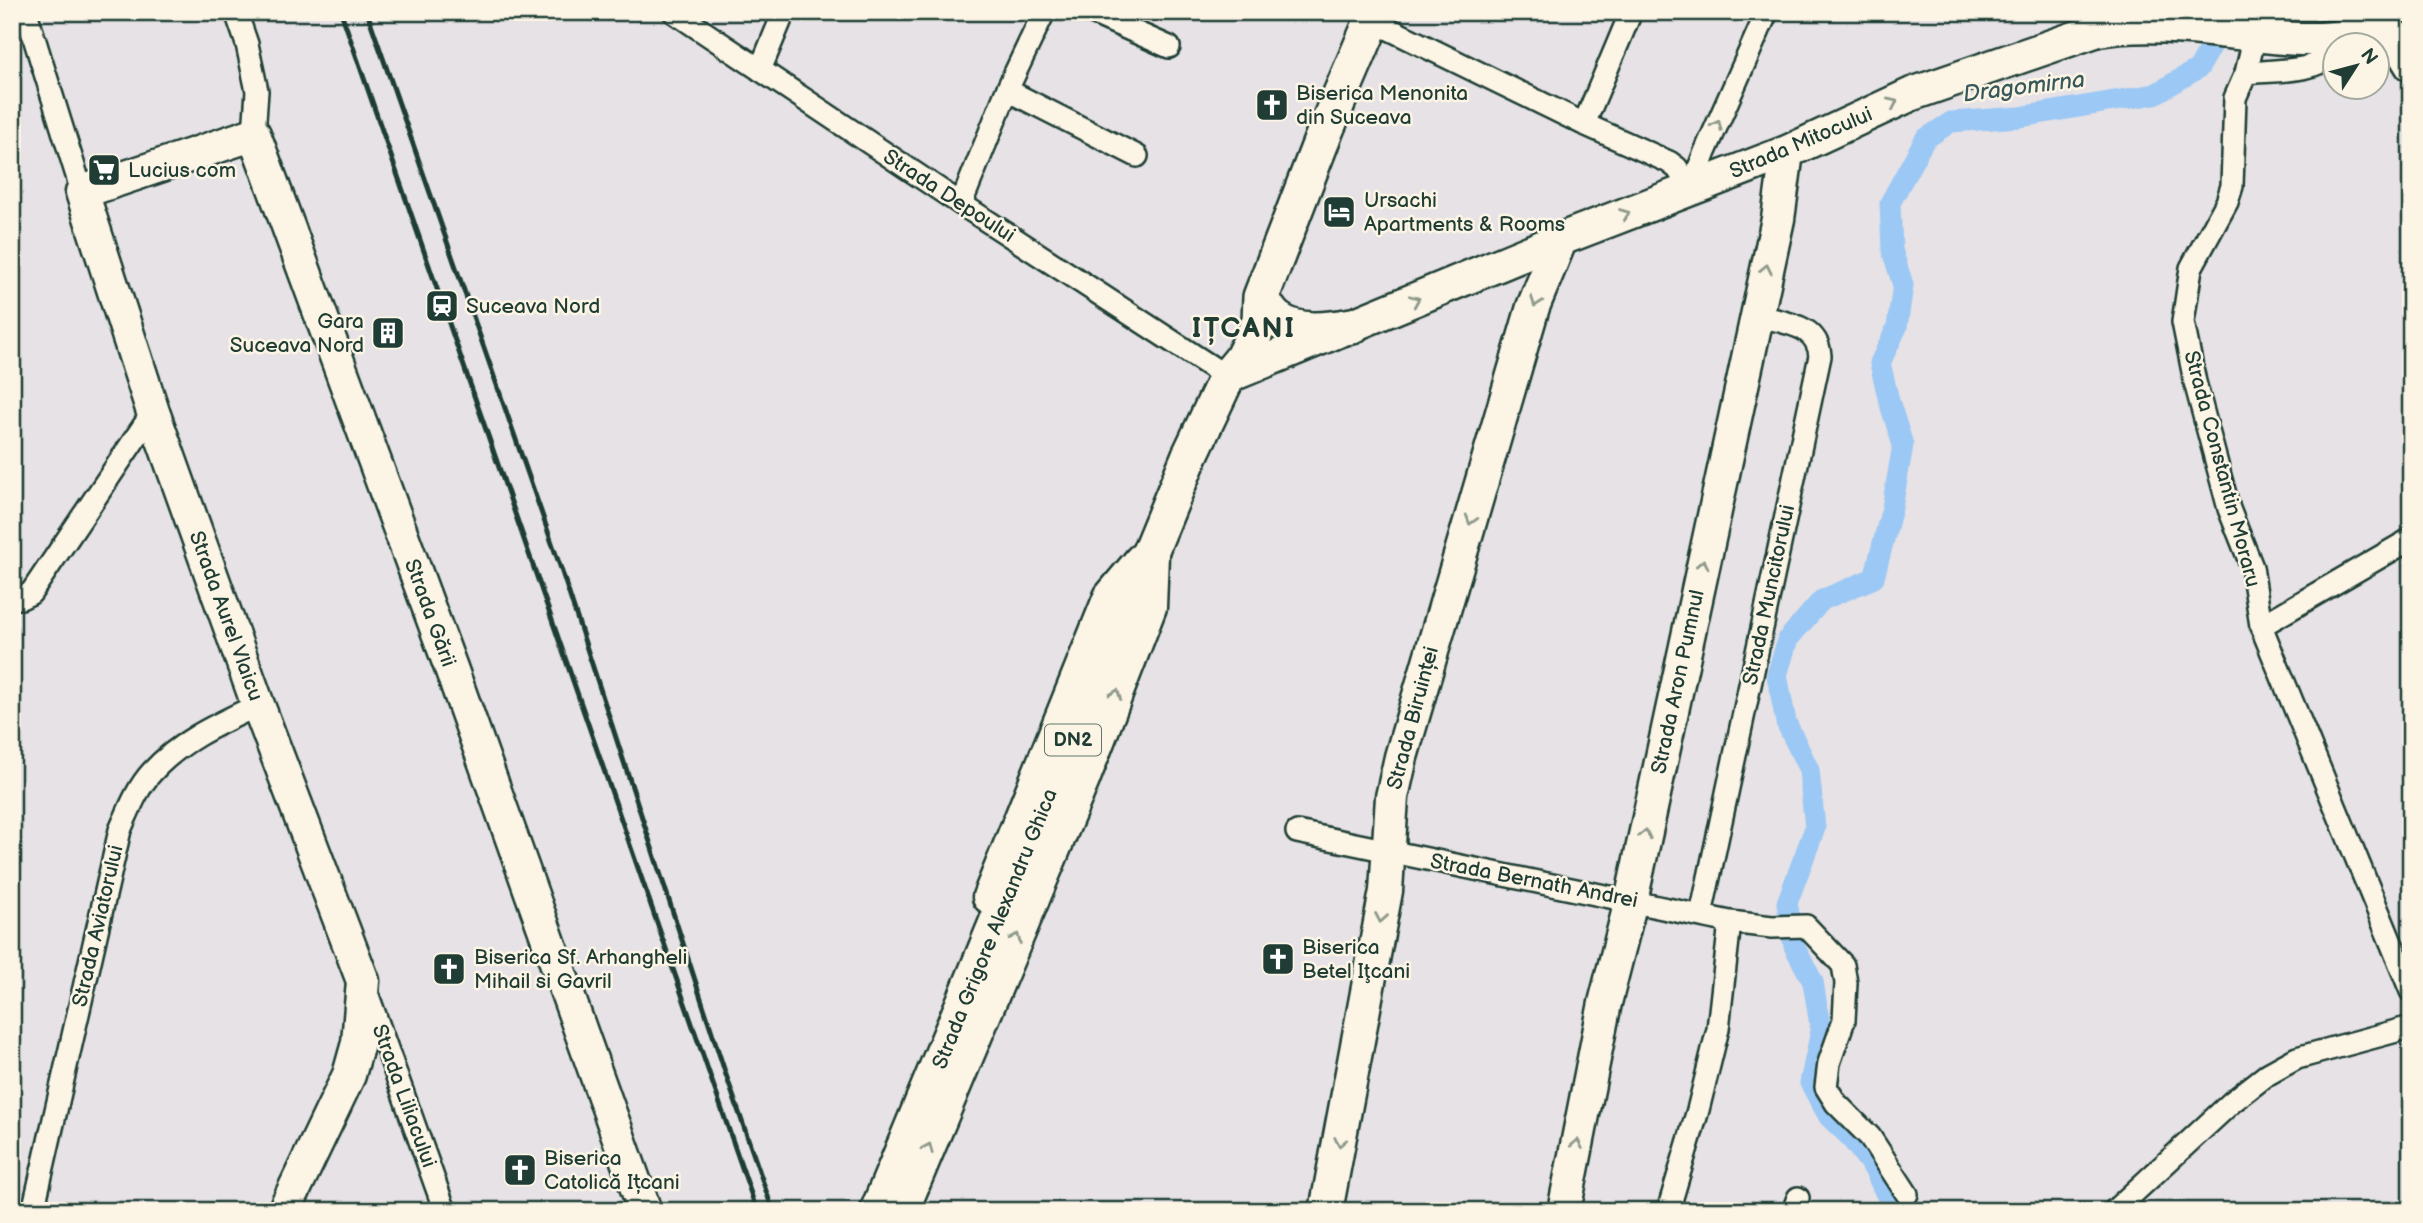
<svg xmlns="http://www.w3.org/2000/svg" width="2423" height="1223" viewBox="0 0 2423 1223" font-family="'Balsamiq Sans',sans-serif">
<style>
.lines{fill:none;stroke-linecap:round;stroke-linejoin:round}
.canal{stroke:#9cc8f5;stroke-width:21}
.street-casing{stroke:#1f3d34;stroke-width:26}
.secondary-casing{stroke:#1f3d34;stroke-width:37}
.primary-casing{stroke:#1f3d34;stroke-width:40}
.street{stroke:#fcf5e5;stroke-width:21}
.secondary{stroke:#fcf5e5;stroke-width:32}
.primary{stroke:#fcf5e5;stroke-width:35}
.rail{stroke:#1f3d34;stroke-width:5}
.oneway{stroke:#8e998c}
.labels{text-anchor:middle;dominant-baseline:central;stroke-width:5;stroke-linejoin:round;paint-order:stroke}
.shield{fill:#fcf5e5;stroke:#617469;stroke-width:2}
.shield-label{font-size:19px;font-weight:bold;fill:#1f3d34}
.poi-label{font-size:21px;fill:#1f3d34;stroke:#fcf5e5;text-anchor:start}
.street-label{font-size:21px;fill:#1f3d34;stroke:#fcf5e5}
.water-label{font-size:23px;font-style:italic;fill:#38595b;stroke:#fcf5e5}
.district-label{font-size:28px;font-weight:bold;letter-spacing:2px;fill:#1f3d34;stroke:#fcf5e5}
</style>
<rect width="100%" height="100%" fill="#e6e2e5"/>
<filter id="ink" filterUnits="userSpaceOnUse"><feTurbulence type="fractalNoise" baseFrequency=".0143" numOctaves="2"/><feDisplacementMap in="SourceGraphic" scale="14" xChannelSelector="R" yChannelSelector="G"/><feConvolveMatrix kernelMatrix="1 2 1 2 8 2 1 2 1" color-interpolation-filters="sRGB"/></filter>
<g filter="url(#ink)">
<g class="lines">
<!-- canal -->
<path class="canal" d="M 1894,1211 L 1874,1169 L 1849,1136 L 1829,1117 L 1810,1083 L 1821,1031 L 1813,982 L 1794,946 L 1787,903 L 1815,828 L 1809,770 L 1786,722 L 1777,675 L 1788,639 L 1822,600 L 1874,578 L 1892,508 L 1903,445 L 1889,401 L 1880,363 L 1897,327 L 1903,285 L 1892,250 L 1890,203 L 1925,139 L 1951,122 L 2020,117 L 2155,94 L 2199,68 L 2231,12"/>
<defs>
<path id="street" d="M 26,12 L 82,192
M 236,12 L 247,44 L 257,91 L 254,134
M 674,12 L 961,204 L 1227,377
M 1090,12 L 1169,47
M 1373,21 L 1584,124 L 1669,162 L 1677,168 L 1691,189
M 2255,35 L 2246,73 L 2235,98 L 2232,186 L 2227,202 L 2191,268 L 2183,322 L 2195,382 L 2229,509 L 2252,567 L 2261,626 L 2411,991
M 760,70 L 784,12
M 2246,73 C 2275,70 2313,73 2336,53
M 1007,90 L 1137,156
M 1584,124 L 1631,12
M 1691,189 L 1705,152 L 1767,12
M 961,204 L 1007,90 L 1044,12
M 12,598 L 21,598 L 31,593 L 153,412
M 2261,626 L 2411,539
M 1297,832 L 1730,922 L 1772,927 L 1806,926 L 1843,965 L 1846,983 L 1844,1020 L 1829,1063 L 1826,1087 L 1836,1103 L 1870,1137 L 1907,1194
M 1701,915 L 1820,356 C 1818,323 1782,323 1756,315
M 366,990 L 445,1211
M 33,1211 L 120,830 C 129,810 137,788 152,772 C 181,740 220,723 258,705
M 1668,1211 L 1698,1110 L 1718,1029 L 1730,922
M 1793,1211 L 1798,1198
M 2114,1211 L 2232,1102 L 2268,1074 L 2297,1058 L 2411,1027"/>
<path id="secondary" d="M 2381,16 L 2411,65
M 1227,377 L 1561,239 L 1787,152 L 1912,94 L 2098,30 C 2135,24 2173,26 2210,30 C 2251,34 2309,45 2349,35 C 2365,31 2376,18 2391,12
M 989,897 L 1110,597 L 1141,560
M 284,1211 L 349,1075 L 358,1043 L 363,981 L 258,705 L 153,412 L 82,192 L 254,134 L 451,668 L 645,1211
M 902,1211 L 1083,780 L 1150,607 L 1152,554
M 1326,1211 L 1386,891 L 1392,797 L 1401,757 L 1533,307 L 1561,239
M 1564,1211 L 1605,1003 L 1631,901 L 1778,219 L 1787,152"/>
<path id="primary" d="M 1261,297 C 1265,304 1270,314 1277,319 C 1297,335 1329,330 1352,326
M 878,1211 L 1190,455 L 1227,377 L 1242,359 L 1254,335 L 1260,321 L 1261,297 L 1326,129 L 1376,12"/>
</defs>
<!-- street casing -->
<use href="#street" class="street-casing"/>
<!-- secondary casing -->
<use href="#secondary" class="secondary-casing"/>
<!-- primary casing -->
<use href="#primary" class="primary-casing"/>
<!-- street -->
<use href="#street" class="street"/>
<!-- secondary -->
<use href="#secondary" class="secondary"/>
<!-- primary -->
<use href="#primary" class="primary"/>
<!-- rail -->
<path class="rail" d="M 341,12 L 757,1211
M 367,12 L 560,566 L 725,1072 L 773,1211"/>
</g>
<!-- one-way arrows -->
<defs><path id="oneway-chevron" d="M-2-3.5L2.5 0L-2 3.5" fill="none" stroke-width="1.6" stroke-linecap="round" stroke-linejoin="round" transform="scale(1.75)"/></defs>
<g class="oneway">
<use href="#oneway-chevron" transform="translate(1893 103) rotate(-25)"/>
<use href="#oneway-chevron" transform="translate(1717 125) rotate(-66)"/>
<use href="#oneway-chevron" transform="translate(1625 214) rotate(-21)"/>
<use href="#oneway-chevron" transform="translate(1766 269) rotate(-78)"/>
<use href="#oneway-chevron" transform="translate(1415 300) rotate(-23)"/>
<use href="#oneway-chevron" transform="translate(1536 302) rotate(110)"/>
<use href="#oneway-chevron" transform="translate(1471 520) rotate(107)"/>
<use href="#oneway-chevron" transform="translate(1703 564) rotate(-78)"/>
<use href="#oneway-chevron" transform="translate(1116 694) rotate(-69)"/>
<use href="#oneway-chevron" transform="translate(1645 834) rotate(-78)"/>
<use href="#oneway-chevron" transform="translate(1381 918) rotate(100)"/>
<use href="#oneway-chevron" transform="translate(1016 938) rotate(-67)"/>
<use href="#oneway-chevron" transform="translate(1340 1142) rotate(101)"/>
<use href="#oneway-chevron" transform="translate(1577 1144) rotate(-79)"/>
<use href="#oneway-chevron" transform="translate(928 1148) rotate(-67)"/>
</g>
</g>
<!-- icons -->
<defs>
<symbol id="church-square" viewBox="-11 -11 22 22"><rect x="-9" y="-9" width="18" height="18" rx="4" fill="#1f3d34" stroke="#fcf5e5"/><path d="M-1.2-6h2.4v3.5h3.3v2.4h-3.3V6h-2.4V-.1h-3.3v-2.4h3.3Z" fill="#fff"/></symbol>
<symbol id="supermarket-square" viewBox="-11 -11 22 22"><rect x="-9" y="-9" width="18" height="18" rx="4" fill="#1f3d34" stroke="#fcf5e5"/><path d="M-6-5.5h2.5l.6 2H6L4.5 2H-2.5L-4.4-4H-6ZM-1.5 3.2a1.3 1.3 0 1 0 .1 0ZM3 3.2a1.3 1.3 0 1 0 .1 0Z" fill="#fff"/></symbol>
<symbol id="hotel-square" viewBox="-11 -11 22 22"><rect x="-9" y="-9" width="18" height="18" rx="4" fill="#1f3d34" stroke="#fcf5e5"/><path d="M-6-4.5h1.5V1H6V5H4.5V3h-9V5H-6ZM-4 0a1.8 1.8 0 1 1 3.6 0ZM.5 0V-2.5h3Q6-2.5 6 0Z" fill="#fff"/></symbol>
<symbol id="station-square" viewBox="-11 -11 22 22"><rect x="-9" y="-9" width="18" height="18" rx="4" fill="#1f3d34" stroke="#fcf5e5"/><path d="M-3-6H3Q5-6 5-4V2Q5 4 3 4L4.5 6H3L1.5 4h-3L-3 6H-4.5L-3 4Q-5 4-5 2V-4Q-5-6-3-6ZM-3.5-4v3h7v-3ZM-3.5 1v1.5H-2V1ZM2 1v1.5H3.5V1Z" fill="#fff"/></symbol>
<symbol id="building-square" viewBox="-11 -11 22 22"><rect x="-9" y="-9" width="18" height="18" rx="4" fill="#1f3d34" stroke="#fcf5e5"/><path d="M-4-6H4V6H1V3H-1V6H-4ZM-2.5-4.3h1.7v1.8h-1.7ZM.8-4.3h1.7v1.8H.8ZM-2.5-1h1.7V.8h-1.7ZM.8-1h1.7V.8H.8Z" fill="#fff"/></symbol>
</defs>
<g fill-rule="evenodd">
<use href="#church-square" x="1253" y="86" width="38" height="38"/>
<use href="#supermarket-square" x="85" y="151" width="38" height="38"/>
<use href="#hotel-square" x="1320" y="193" width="38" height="38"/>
<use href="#station-square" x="423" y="287" width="38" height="38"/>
<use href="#building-square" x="369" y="314" width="38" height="38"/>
<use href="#church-square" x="1259" y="940" width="38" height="38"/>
<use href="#church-square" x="430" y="950" width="38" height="38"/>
<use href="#church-square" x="501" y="1151" width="38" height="38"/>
</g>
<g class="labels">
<!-- shield labels -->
<rect class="shield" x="1045" y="724.5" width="56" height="31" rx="5"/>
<g class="shield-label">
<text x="1073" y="740">DN2</text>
</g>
<!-- poi labels -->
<g class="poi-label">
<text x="1296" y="93">Biserica Menonita<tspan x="1296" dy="24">din Suceava</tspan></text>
<text x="128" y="170">Lucius com</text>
<text x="1364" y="200">Ursachi<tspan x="1364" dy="24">Apartments &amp; Rooms</tspan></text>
<text x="466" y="306">Suceava Nord</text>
<text x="364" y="321" text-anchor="end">Gara<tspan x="364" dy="24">Suceava Nord</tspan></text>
<text x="1302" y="947">Biserica<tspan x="1302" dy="24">Betel Iţcani</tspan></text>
<text x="474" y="957">Biserica Sf. Arhangheli<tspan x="474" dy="24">Mihail si Gavril</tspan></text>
<text x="544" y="1158">Biserica<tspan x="544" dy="24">Catolică Ițcani</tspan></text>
</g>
<!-- street labels -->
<g class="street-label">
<text transform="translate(1801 143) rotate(-23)">Strada Mitocului</text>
<text transform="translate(949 196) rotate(33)">Strada Depoului</text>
<text transform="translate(2222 469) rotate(75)">Strada Constantin Moraru</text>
<text transform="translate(1769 595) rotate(-78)">Strada Muncitorului</text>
<text transform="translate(430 613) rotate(70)">Strada Gării</text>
<text transform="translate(226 616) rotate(70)">Strada Aurel Vlaicu</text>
<text transform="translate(1678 682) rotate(-78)">Strada Aron Pumnul</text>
<text transform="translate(1413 718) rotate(-75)">Strada Biruinței</text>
<text transform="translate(1534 881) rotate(11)">Strada Bernath Andrei</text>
<text transform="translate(98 926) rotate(-77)">Strada Aviatorului</text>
<text transform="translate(995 929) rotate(-68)">Strada Grigore Alexandru Ghica</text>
<text transform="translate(404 1096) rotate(70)">Strada Liliacului</text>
</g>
<!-- water labels -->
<g class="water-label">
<text transform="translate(2024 87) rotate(-7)">Dragomirna</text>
</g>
<!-- district labels -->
<g class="district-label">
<text x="1244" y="328">IȚCANI</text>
</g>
</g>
<!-- margin -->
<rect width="2423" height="1223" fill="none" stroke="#fcf5e5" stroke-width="42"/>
<rect x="21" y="21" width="2381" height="1181" fill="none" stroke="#1f3d34" stroke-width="2.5" filter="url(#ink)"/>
<!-- north arrow -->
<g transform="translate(2356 66) rotate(54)"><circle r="33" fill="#fcf5e5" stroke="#a4ab9e" stroke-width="2"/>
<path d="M0-5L12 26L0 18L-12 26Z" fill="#1f3d34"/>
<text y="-10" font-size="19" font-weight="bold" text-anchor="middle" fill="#1f3d34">N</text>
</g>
</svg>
